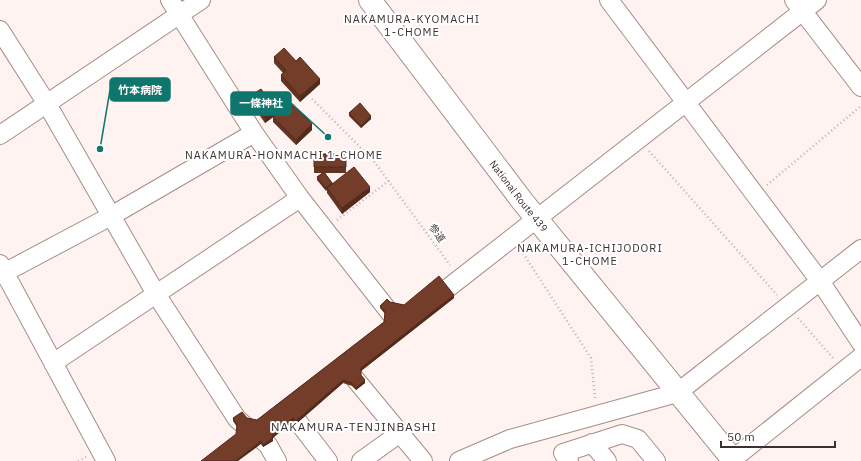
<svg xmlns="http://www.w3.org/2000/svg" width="861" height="461" viewBox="0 0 861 461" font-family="'IBM Plex Sans','Noto Sans JP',sans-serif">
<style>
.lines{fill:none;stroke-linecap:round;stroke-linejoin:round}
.minor-casing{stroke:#a58d84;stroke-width:20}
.highway-casing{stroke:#a58d84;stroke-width:24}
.path{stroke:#beb3b0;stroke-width:2.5;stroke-dasharray:1 3;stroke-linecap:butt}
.minor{stroke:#fff;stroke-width:18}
.highway{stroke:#fff;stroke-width:22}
.wall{fill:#643423}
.shaded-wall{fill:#512b1d}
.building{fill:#743d29;stroke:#512b1d}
.labels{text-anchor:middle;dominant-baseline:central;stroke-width:4;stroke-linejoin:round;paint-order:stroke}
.street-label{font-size:10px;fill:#3a302d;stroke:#fff}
.neighbourhood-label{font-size:11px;letter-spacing:1px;fill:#3a302d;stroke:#fff}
.quarter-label{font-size:12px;letter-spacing:1px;fill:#3a302d;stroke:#fff}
.leader{fill:none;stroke:#0f766e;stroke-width:1.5}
.callout-dot{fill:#0f766e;stroke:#fff;stroke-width:1.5}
.callout{fill:#0f766e;stroke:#0f766e;stroke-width:1.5}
.callout-label{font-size:11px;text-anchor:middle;font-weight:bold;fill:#fff}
</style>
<rect width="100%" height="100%" fill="#fef3f0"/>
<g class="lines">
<defs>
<path id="minor" d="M 170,0 L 254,133 L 300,198 L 398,323
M 609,0 L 820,281 L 861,343
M 794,0 L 861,87
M 0,30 L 47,104 L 156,294 L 237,419 L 268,445 L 277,461
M 0,135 L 201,0
M 0,264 L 106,461
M 0,275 L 111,216 L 254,133
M 430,302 L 817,0
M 53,363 L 300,198
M 346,368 L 423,461
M 289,410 L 328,461
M 592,443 L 607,461
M 733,459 L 861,357
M 361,461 L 400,433
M 459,461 L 510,439 L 677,393 L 861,249
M 569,461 L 563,453 L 622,434 L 638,439 L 656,461"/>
<g id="highway">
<path id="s1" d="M 370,0 L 523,202 L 734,461"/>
</g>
</defs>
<!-- minor casing -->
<use href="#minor" class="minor-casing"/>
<!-- highway casing -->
<use href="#highway" class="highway-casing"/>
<!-- path -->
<path class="path" d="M 312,99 L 373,160 L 450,265
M 649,151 L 777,295
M 767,185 L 861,106
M 337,220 L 390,180
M 521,250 L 591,358 L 595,398
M 798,318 L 833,358
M 78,461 L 86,457"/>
<!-- minor -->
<use href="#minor" class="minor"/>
<!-- highway -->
<use href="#highway" class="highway"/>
</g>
<!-- wall -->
<path class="wall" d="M 274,57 L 296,61 L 320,84 L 300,102 L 281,81 L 281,75 L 283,73 L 274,63 Z
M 250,96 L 276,115 L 312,130 L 296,145 L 273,122 L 273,117 L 265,123 L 250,102 Z
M 349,113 L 371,119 L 361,128 L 349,116 Z
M 314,154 L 346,154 L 346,173 L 325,173 L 332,183 L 370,192 L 342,214 L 327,193 L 327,190 L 326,191 L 317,180 L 317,177 L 322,173 L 314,173 Z
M 454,298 L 361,371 L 361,375 L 365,383 L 356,390 L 352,386 L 343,383 L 296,424 L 293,421 L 273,438 L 273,441 L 263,447 L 261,444 L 236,434 L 237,427 L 233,421 L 233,418 L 247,418 L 257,420 L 384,322 L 385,314 L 380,308 L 380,306 L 390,302 L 404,305 Z"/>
<!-- shaded-wall -->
<path class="shaded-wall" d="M 320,79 L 320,84 L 300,102 L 300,96 Z
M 276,110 L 276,115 L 265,123 L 265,117 Z
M 371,116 L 371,119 L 361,128 L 361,126 Z
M 312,124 L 312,130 L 296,145 L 296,140 Z
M 370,187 L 370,192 L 342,214 L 342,208 Z
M 454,295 L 454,298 L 361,371 L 361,368 Z
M 343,380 L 343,383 L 296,424 L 296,421 Z
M 365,380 L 365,383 L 356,390 L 356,388 Z
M 293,418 L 293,421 L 272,438 L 273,441 L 263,447 L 263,445 Z
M 261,441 L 261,444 L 238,461 L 235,461 Z"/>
<!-- building -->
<path class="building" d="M 284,48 L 296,61 L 300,57 L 320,79 L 300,96 L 281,75 L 286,70 L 274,57 Z
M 261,89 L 276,110 L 265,117 L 250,96 Z
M 289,101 L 312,124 L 296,140 L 273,117 Z
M 360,103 L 371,116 L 361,126 L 349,113 Z
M 314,154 L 346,154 L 346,167 L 314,167 Z
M 354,167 L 370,187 L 342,208 L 327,188 Z
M 324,172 L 332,183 L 326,188 L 317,177 Z
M 439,276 L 454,295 L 361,368 L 361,375 L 365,380 L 356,388 L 352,383 L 343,380 L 296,421 L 293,418 L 272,436 L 273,438 L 263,445 L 261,441 L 235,461 L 201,461 L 236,434 L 237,425 L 233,418 L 242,412 L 247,418 L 257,420 L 384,322 L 385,312 L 380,306 L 387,299 L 390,302 L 404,305 Z"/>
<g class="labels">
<!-- street labels -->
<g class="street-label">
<text stroke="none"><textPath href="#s1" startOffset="246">National Route 439</textPath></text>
<text transform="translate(437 233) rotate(55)">参道</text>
</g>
<!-- neighbourhood labels -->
<g class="neighbourhood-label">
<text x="412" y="19">NAKAMURA-KYOMACHI<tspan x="412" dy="13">1-CHOME</tspan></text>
<text x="284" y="155">NAKAMURA-HONMACHI 1-CHOME</text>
<text x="590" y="248">NAKAMURA-ICHIJODORI<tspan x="590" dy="13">1-CHOME</tspan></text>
</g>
<!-- quarter labels -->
<g class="quarter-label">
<text x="354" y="426">NAKAMURA-TENJINBASHI</text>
</g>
</g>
<!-- callouts -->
<path class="leader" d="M100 149L110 90M328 137L291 103"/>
<g class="callout-dot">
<circle cx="100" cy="149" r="4"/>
<circle cx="328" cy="137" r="4"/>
</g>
<g class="callout">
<rect x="110" y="78" width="60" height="23" rx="4"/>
<rect x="231" y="92" width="60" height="23" rx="4"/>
</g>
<g class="callout-label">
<text x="140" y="94">竹本病院</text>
<text x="261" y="107">一條神社</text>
</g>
<!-- scale -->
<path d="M721 441v6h114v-6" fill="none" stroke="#3a302d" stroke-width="2"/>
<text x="727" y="441" font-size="12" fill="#3a302d" stroke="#ffffff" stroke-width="3" paint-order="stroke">50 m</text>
</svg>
